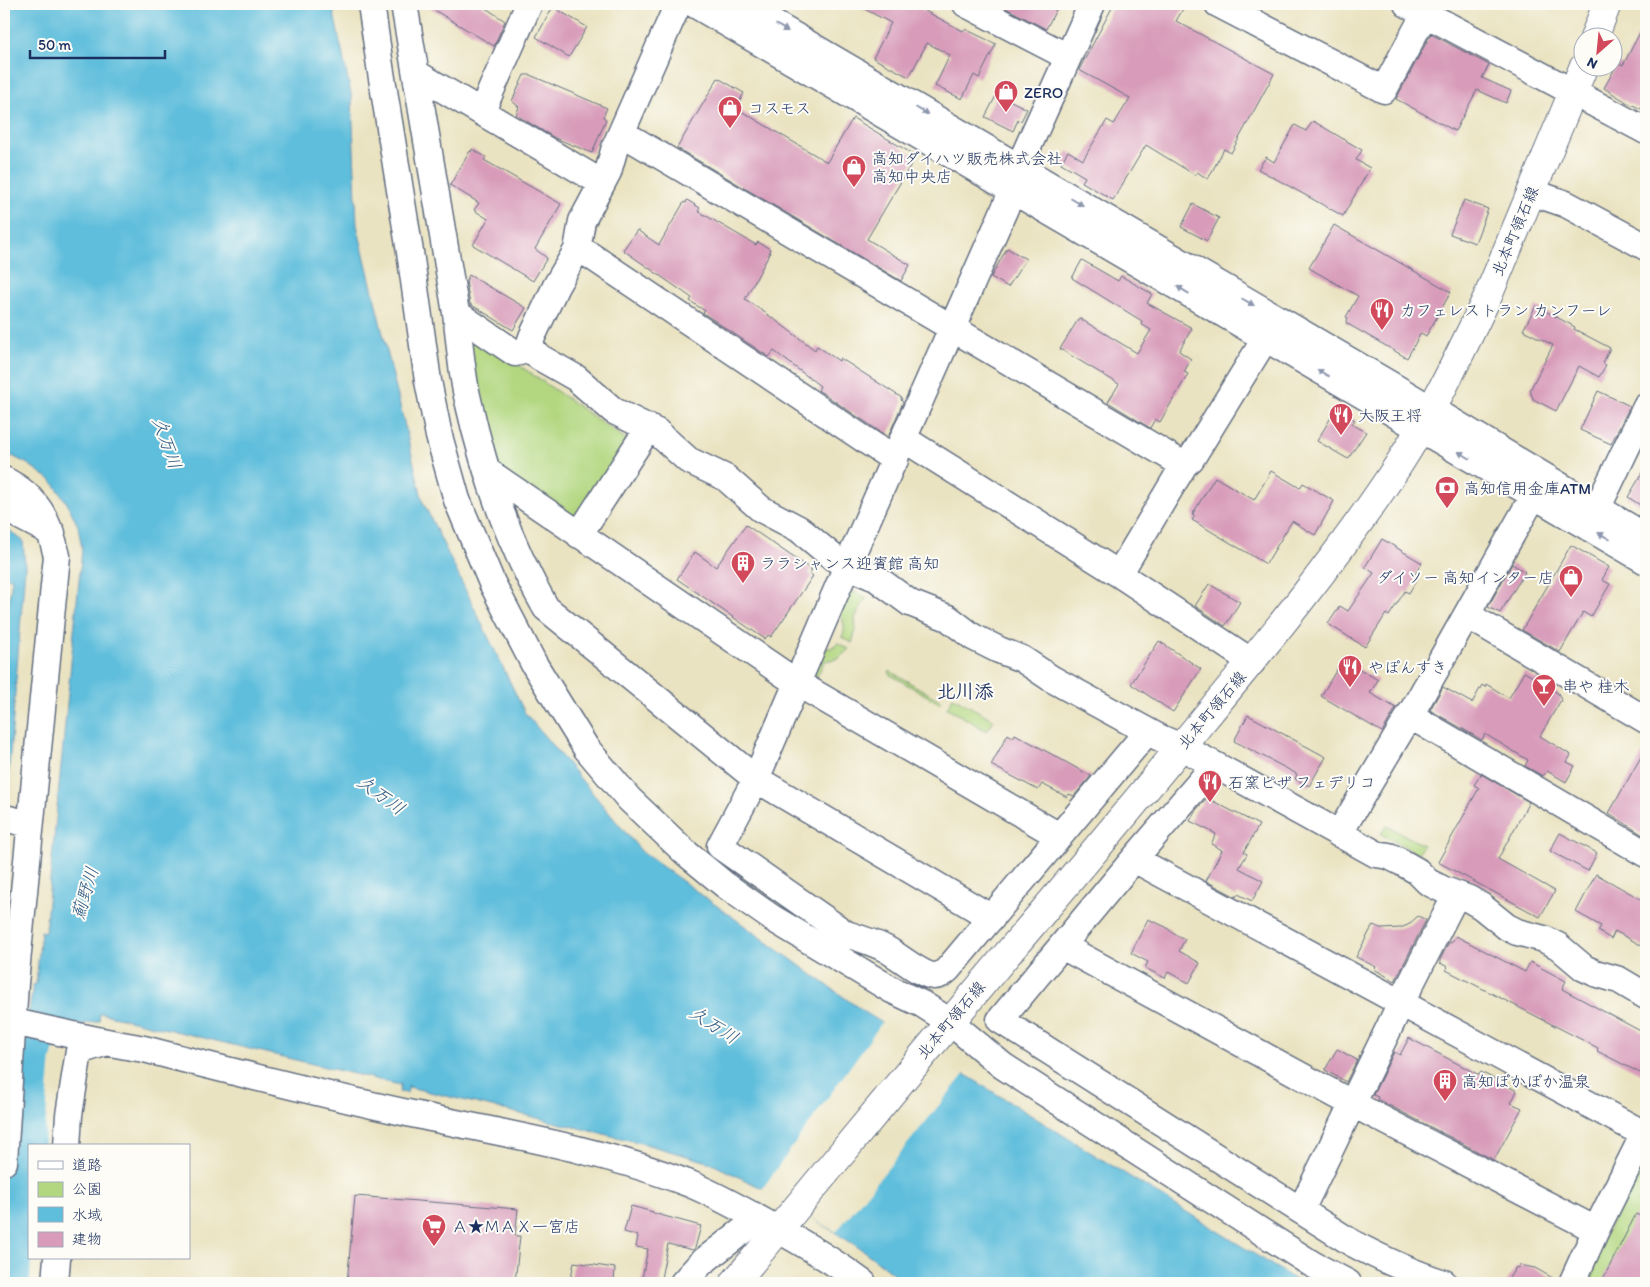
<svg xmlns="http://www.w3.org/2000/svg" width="1650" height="1287" viewBox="0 0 1650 1287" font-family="Itim,'Klee One',sans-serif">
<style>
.green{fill:#b2d780;stroke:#66836f}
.water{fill:#5ebedc;stroke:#3c769d}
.pier{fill:#eae3c1}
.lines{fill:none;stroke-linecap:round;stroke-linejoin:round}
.river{stroke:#5ebedc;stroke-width:32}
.building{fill:#d89cba}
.minor-casing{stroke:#636e81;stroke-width:29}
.major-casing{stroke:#636e81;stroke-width:30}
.minor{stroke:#fff;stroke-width:26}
.major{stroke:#fff;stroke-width:28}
.oneway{fill:#8d97ae}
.labels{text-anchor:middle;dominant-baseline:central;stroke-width:4;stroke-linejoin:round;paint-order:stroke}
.poi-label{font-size:16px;fill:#1b2f5e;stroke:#fdfcf7;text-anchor:start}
.street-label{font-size:16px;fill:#1b2f5e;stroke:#fdfcf7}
.water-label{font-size:18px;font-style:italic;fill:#2f5a84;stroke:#fdfcf7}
.quarter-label{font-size:19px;font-weight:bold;fill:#1b2f5e;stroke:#fdfcf7}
</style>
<rect width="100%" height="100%" fill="#fdfcf7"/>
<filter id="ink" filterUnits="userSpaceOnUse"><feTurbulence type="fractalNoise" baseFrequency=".02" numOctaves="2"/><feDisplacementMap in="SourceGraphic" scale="10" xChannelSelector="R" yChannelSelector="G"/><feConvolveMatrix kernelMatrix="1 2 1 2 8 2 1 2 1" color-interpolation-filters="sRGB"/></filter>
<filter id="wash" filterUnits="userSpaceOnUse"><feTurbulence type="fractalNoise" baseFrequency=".0096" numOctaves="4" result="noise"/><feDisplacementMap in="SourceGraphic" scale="20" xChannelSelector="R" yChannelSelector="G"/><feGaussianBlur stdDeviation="1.12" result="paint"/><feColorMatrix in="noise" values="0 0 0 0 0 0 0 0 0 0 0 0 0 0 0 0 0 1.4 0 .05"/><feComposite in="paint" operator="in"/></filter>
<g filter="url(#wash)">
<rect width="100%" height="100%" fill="#eae3c1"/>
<!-- green -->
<path class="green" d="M 474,334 L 630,442 L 579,517 L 570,518 L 496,467 L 467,339 Z
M 847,588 L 866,598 L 855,618 L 856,630 L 852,643 L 842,637 C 847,627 843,619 837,610 Z
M 838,643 L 849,649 L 839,658 L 825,661 L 814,682 L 812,680 L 820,648 L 831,648 Z
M 890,671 L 941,701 L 939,703 L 889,674 Z
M 953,697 L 994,720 L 987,731 L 947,708 Z
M 1386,825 L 1423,845 L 1418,854 L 1381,834 Z
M 1646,1150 L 1646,1283 L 1582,1283 Z"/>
<!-- water -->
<path class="water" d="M 4,4 L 332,4 L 352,99 L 357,225 L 423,502 L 525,713 L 642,852 L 863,1011 L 1301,1283 L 906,1283 L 861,1249 L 780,1197 L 708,1162 L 645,1144 L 409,1087 L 409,1085 L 407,1093 L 399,1092 L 401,1083 L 400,1085 L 100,1013 L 99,1021 L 72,1026 L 57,1049 L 26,1043 L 23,1010 L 29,1012 L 33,985 L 36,984 L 41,931 L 45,932 L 82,549 L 78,526 L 67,503 L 52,481 L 28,464 L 4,452 Z
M 4,526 L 23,541 L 25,567 L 4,830 L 4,633 L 12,579 L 4,575 Z"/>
<!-- pier -->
<path class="pier" d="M 883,1021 L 966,1072 L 836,1232 L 762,1189 Z"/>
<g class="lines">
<!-- river -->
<path class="river" d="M 14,1283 L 17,1179 L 27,1153 L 35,1056 L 51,1004"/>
</g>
<g id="blocks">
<!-- building -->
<path class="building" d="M 424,4 L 480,4 L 505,21 L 494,46 Z
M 855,4 L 912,4 L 963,31 L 965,29 L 996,44 L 979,78 L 974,75 L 962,99 L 935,86 L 950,55 L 927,43 L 909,77 L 873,58 L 891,23 Z
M 998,4 L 1059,4 L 1046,29 Z
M 1114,4 L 1186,4 L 1176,21 L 1274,74 L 1231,153 L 1224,149 L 1208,179 L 1197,172 L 1195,175 L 1146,145 L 1113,200 L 1082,182 L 1085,177 L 1061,163 L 1068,151 L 1083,160 L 1107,120 L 1114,124 L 1130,98 L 1079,70 Z
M 553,7 L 587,27 L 569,57 L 536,37 Z
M 1646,21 L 1646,111 L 1628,103 L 1604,88 L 1618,63 L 1623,65 Z
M 1431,34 L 1489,65 L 1482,78 L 1511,91 L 1506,103 L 1477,90 L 1455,131 L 1396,99 Z
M 524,75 L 530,75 L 607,108 L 603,117 L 606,119 L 592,153 L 555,138 L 516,115 L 519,107 L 512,101 Z
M 718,78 L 744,93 L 736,108 L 827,162 L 853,118 L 916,156 L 867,239 L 910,265 L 901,281 L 677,148 Z
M 997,94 L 1027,109 L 1021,121 L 1018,120 L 1013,131 L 985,117 Z
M 1313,121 L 1362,150 L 1356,160 L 1370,168 L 1343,216 L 1258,169 L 1266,157 L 1274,162 L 1295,125 L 1306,131 Z
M 472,149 L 486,157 L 484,160 L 561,204 L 535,249 L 547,258 L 533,281 L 473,245 L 488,219 L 474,210 L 479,203 L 450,185 L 470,151 L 471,152 Z
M 687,200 L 700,208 L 698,211 L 756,245 L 758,242 L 770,249 L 769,252 L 770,253 L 745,299 L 774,319 L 815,350 L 817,346 L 839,361 L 840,358 L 902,398 L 901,400 L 903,402 L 888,437 L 818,390 L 820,386 L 774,351 L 769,357 L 703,313 L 705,311 L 690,301 L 692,298 L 623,250 L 637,230 L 659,245 L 684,202 L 686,203 Z
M 1464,200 L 1488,209 L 1475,243 L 1450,234 Z
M 1193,204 L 1219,218 L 1207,241 L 1181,227 Z
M 1334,225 L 1451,292 L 1426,336 L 1421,333 L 1407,358 L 1346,323 L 1348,318 L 1346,317 L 1358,296 L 1309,268 Z
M 1007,248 L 1026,259 L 1008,287 L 991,277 Z
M 1082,260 L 1118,281 L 1121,276 L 1152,294 L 1147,303 L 1192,328 L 1179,351 L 1191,359 L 1184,372 L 1188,374 L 1160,422 L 1155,419 L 1150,428 L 1108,402 L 1119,384 L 1060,349 L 1079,318 L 1137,353 L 1151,330 L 1141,324 L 1142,321 L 1072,278 Z
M 469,275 L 526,308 L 513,330 L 470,304 L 466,281 Z
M 1536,306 L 1575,327 L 1574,329 L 1610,348 L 1603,363 L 1606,365 L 1599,377 L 1579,366 L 1556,411 L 1533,399 L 1530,390 L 1553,345 L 1523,330 Z
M 1598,391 L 1630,406 L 1611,444 L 1580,430 Z
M 1336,409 L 1355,420 L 1352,424 L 1366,432 L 1348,459 L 1317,441 Z
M 1646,467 L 1646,509 L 1628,497 Z
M 1271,471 L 1300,488 L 1303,483 L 1334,501 L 1315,535 L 1292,521 L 1266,564 L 1192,520 L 1195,516 L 1192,515 L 1215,477 L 1254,500 Z
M 746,525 L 812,570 L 809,573 L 813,576 L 771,637 L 768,635 L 765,639 L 677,579 L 695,552 L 716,567 Z
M 1382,539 L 1422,563 L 1414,576 L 1418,578 L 1409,593 L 1405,591 L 1389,616 L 1386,614 L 1365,647 L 1328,624 L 1340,606 L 1348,611 L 1374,573 L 1365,567 Z
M 1571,545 L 1609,567 L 1602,580 L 1610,584 L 1591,617 L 1583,612 L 1560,652 L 1522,630 Z
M 1512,564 L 1525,572 L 1500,613 L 1488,607 Z
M 1209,584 L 1240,602 L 1225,626 L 1195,606 Z
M 1159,641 L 1201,669 L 1173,712 L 1131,684 Z
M 1343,659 L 1378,680 L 1370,693 L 1396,708 L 1382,732 L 1321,696 Z
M 1524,672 L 1542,682 L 1541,684 L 1558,693 L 1561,700 L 1540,736 L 1571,755 L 1567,762 L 1575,766 L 1566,782 L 1547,771 L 1543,776 L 1525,766 L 1528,760 L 1485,734 L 1482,740 L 1430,710 L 1443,687 L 1472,703 L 1482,685 L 1485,687 L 1486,684 L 1509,698 Z
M 1248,715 L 1326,757 L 1309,786 L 1295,779 L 1297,774 L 1234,741 Z
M 1008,734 L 1013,738 L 1015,734 L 1091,776 L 1074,796 L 1069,794 L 1067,797 L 1042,784 L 1038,790 L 991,765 Z
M 1646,748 L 1646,837 L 1609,813 Z
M 1481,774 L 1529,802 L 1498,859 L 1555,891 L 1540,917 L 1438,862 L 1479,788 L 1474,785 Z
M 1207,798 L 1259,825 L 1244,852 L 1247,854 L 1239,868 L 1263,881 L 1252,901 L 1238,894 L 1236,897 L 1206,881 L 1222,850 L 1211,844 L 1216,834 L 1190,821 L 1196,810 Z
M 1560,833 L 1597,853 L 1588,871 L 1550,851 Z
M 1596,874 L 1646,902 L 1646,948 L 1615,931 L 1611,939 L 1598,931 L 1601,926 L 1576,912 Z
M 1418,916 L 1426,920 L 1395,981 L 1374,969 L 1376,967 L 1356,957 L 1373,925 L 1383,929 L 1400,928 L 1408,925 Z
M 1148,919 L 1166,927 L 1174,934 L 1185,939 L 1179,951 L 1200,963 L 1189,983 L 1168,972 L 1165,978 L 1145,968 L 1148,962 L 1131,953 Z
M 1456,936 L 1525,972 L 1530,962 L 1566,981 L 1562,989 L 1646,1034 L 1646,1076 L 1597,1051 L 1598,1048 L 1446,970 L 1448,967 L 1440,963 L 1440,960 L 1449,942 L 1451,943 Z
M 1409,1038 L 1479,1075 L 1481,1072 L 1517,1091 L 1511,1103 L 1522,1108 L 1494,1160 L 1377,1099 L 1378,1097 L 1373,1095 L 1394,1052 L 1400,1055 Z
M 1337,1049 L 1357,1060 L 1346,1082 L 1325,1070 Z
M 355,1196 L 518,1209 L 515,1236 L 520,1236 L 515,1283 L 347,1283 Z
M 631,1206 L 653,1212 L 653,1213 L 701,1226 L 695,1248 L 693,1250 L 668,1244 L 660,1283 L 641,1283 L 648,1249 L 636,1247 L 638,1236 L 624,1232 Z
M 1636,1214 L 1646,1219 L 1646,1283 L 1601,1283 Z
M 574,1262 L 615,1268 L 614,1283 L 570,1283 Z
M 1519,1265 L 1535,1268 L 1558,1281 L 1557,1283 L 1506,1283 L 1516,1267 L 1518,1268 Z"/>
</g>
</g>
<g filter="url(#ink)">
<use href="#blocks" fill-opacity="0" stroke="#636e81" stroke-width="1"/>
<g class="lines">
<defs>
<path id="minor" d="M 371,4 L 380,66 L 410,252 L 428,381 L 439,436 L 457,500 L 492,583 L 534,664 L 586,748 L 629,799 L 686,853 L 725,885 L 772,918 L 892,990 L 922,1004 L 949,1021 L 1003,1066 L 1312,1264 L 1348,1283
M 404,4 L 456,313 L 515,353 L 532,349
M 678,4 L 615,147 L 608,172 L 582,221 L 577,250 L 556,286 L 532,337 L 530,343 L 532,349 L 539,357 L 576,378 L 614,411 L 657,432 L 688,460 L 726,478 L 761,509 L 799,529 L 834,558 L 847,566 L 876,578 L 910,603 L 948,618 L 973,637 L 999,650 L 1022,659 L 1052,679 L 1158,737 L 1181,747 L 1215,765 L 1376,854 L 1389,856 L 1401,862 L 1417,871 L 1428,882 L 1442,889 L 1469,899 L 1481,906 L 1507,927 L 1517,932 L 1544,939 L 1558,946 L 1584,968 L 1595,973 L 1619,980 L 1646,996
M 694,4 L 1646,561
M 740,4 L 1396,388 L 1646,537
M 966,4 L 1068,57
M 1218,4 L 1384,90 L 1430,4
M 1407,4 L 1646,131
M 417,74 L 602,183
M 482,111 L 529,4
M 622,133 L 1184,465
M 1019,167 L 1092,4
M 1013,190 L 847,566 L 756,779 L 720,846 L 846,934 C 859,938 873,942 886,949 C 899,956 920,975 934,976 C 940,976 944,973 948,969 L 1147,732
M 1531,192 L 1566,204 L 1646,247
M 577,250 L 588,254 L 895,460
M 456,313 C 460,342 461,372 468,400 C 484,472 509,544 546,608 L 756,779 L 992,918
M 904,439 L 1119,574 L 1252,662
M 487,471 L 797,683 L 1059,836
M 4,480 C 37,496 49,521 57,556 L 15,983 L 4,1162
M 4,508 L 52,533
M 1597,509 L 1646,407
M 579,535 L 649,427
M 1119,574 L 1184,465 L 1191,459 L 1265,339
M 1467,615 L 1646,720
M 1409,715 L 1646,854
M 1215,765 L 1134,859 L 1000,1020 L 1352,1243 C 1382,1259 1412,1273 1444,1283
M 4,818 L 30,824
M 1339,834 L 1417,703 L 1534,495
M 1134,859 L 1644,1134
M 1062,946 L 1353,1104 L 1596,1230
M 13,1022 C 57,1031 100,1042 144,1049 C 233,1072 322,1094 412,1114 C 505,1134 601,1149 690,1184 C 721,1197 750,1214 779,1230 C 808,1246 836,1263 863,1283
M 67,1146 L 69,1115 L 79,1051 L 104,1043
M 1301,1210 L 1401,1003 L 1456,895
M 55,1283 L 57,1258
M 683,1283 L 701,1263 L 745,1229 L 753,1215
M 1572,1283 L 1596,1230 L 1646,1130"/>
<path id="major" d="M 1594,38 L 1607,4
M 734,1283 C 837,1160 938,1035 1042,913 C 1095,851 1147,788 1199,725 C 1268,642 1337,558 1397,467 C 1432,413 1460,354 1488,296 L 1583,68"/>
</defs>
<!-- minor casing -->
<use href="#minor" class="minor-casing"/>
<!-- major casing -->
<use href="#major" class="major-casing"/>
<!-- minor -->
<use href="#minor" class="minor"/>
<!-- major -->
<use href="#major" class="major"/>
</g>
<!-- one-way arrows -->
<defs><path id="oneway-solid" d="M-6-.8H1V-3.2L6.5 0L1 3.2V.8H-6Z" transform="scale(1.25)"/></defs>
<g class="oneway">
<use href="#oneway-solid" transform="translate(782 28) rotate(30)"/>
<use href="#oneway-solid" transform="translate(922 111) rotate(30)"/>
<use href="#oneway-solid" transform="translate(1077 202) rotate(30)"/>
<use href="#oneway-solid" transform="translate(1183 290) rotate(-149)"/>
<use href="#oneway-solid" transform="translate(1248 302) rotate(30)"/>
<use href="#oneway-solid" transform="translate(1323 373) rotate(-150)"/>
<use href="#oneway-solid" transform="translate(1464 455) rotate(-150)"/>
<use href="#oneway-solid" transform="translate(1604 536) rotate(-150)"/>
</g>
</g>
<!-- icons -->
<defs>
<symbol id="shop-pin" viewBox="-11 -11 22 30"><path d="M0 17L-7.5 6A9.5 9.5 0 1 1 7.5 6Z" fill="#d1495b" stroke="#fdfcf7"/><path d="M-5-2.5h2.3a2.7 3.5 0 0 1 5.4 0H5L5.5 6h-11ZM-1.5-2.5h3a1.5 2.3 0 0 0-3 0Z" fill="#fff"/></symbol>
<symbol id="restaurant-pin" viewBox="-11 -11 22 30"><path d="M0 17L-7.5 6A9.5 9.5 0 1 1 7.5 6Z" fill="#d1495b" stroke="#fdfcf7"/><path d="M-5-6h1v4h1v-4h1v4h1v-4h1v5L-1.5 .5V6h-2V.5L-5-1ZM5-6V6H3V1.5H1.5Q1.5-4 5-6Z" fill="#fff"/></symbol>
<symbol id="bank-pin" viewBox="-11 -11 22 30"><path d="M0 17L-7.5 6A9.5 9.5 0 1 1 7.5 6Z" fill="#d1495b" stroke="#fdfcf7"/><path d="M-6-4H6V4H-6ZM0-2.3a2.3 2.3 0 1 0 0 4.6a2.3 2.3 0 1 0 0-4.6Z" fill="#fff"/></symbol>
<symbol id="building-pin" viewBox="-11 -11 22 30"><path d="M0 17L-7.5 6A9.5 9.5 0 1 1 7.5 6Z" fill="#d1495b" stroke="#fdfcf7"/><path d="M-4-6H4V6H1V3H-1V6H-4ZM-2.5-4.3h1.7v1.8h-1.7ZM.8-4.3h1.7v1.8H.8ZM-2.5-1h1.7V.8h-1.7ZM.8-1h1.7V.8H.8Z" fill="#fff"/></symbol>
<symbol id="bar-pin" viewBox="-11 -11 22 30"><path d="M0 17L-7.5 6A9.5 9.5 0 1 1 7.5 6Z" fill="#d1495b" stroke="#fdfcf7"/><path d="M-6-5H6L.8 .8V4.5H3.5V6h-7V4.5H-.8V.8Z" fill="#fff"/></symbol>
<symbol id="supermarket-pin" viewBox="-11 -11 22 30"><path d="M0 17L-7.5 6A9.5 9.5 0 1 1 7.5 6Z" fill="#d1495b" stroke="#fdfcf7"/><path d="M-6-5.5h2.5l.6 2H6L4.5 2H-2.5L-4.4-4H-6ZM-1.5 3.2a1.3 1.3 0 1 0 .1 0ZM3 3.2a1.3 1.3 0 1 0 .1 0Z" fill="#fff"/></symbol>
</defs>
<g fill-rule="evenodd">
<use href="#shop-pin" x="992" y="78" width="28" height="38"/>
<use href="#shop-pin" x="716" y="94" width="28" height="38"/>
<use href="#shop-pin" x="840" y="153" width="28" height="38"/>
<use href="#restaurant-pin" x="1368" y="296" width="28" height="38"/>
<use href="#restaurant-pin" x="1327" y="401" width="28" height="38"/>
<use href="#bank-pin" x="1433" y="474" width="28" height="38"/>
<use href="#building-pin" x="729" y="549" width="28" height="38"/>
<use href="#shop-pin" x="1557" y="563" width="28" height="38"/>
<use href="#restaurant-pin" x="1336" y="653" width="28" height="38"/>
<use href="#bar-pin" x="1530" y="672" width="28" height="38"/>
<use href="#restaurant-pin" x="1196" y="768" width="28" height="38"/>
<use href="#building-pin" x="1431" y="1067" width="28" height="38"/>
<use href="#supermarket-pin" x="420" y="1212" width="28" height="38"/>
</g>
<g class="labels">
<!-- poi labels -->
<g class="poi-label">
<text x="1024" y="92">ZERO</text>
<text x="748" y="108">コスモス</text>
<text x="872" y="158">高知ダイハツ販売株式会社<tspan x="872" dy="18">高知中央店</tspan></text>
<text x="1400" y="310">カフェレストラン カンフーレ</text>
<text x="1358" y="415">大阪王将</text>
<text x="1464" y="488">高知信用金庫ATM</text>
<text x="760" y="563">ララシャンス迎賓館 高知</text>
<text x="1554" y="577" text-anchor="end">ダイソー 高知インター店</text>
<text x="1368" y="667">やぽんすき</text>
<text x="1562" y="686">串や 桂木</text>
<text x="1228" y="782">石窯ピザ フェデリコ</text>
<text x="1462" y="1081">高知ぽかぽか温泉</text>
<text x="452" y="1226">Ａ★ＭＡＸ一宮店</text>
</g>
<!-- street labels -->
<g class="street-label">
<text transform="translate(1515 231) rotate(-67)">北本町領石線</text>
<text transform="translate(1212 710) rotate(-50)">北本町領石線</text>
<text transform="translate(951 1020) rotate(-50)">北本町領石線</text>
</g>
<!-- water labels -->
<g class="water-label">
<text transform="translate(167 443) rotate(71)">久万川</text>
<text transform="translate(381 795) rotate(36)">久万川</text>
<text transform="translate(85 893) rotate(-73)">薊野川</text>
<text transform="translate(714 1025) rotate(33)">久万川</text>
</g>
<!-- quarter labels -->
<g class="quarter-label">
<text x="965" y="691">北川添</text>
</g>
</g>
<!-- margin -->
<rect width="1650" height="1287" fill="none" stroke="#fdfcf7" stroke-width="20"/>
<!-- legend -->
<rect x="28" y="1144" width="162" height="115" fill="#fdfcf7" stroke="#a3aaba"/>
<rect x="38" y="1161" width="25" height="8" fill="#ffffff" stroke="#a3aaba"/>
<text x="72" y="1170" font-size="15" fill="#1b2f5e">道路</text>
<rect x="38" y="1182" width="25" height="15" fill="#b2d780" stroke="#a3aaba"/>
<text x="72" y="1194" font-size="15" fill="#1b2f5e">公園</text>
<rect x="38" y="1207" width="25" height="15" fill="#5ebedc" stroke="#a3aaba"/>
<text x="72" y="1220" font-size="15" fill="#1b2f5e">水域</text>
<rect x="38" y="1232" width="25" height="15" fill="#d89cba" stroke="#a3aaba"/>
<text x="72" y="1244" font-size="15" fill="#1b2f5e">建物</text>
<!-- north arrow -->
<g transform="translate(1598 52) rotate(207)"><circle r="24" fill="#fdfcf7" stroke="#a3aaba"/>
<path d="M0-4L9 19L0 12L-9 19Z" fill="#d1495b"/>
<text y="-8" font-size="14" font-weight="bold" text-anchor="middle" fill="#1b2f5e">N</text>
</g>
<!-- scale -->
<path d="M30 50v8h135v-8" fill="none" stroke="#1b2f5e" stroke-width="2.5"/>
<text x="38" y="50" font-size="15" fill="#1b2f5e" stroke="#fdfcf7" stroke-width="4" paint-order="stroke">50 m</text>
</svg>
